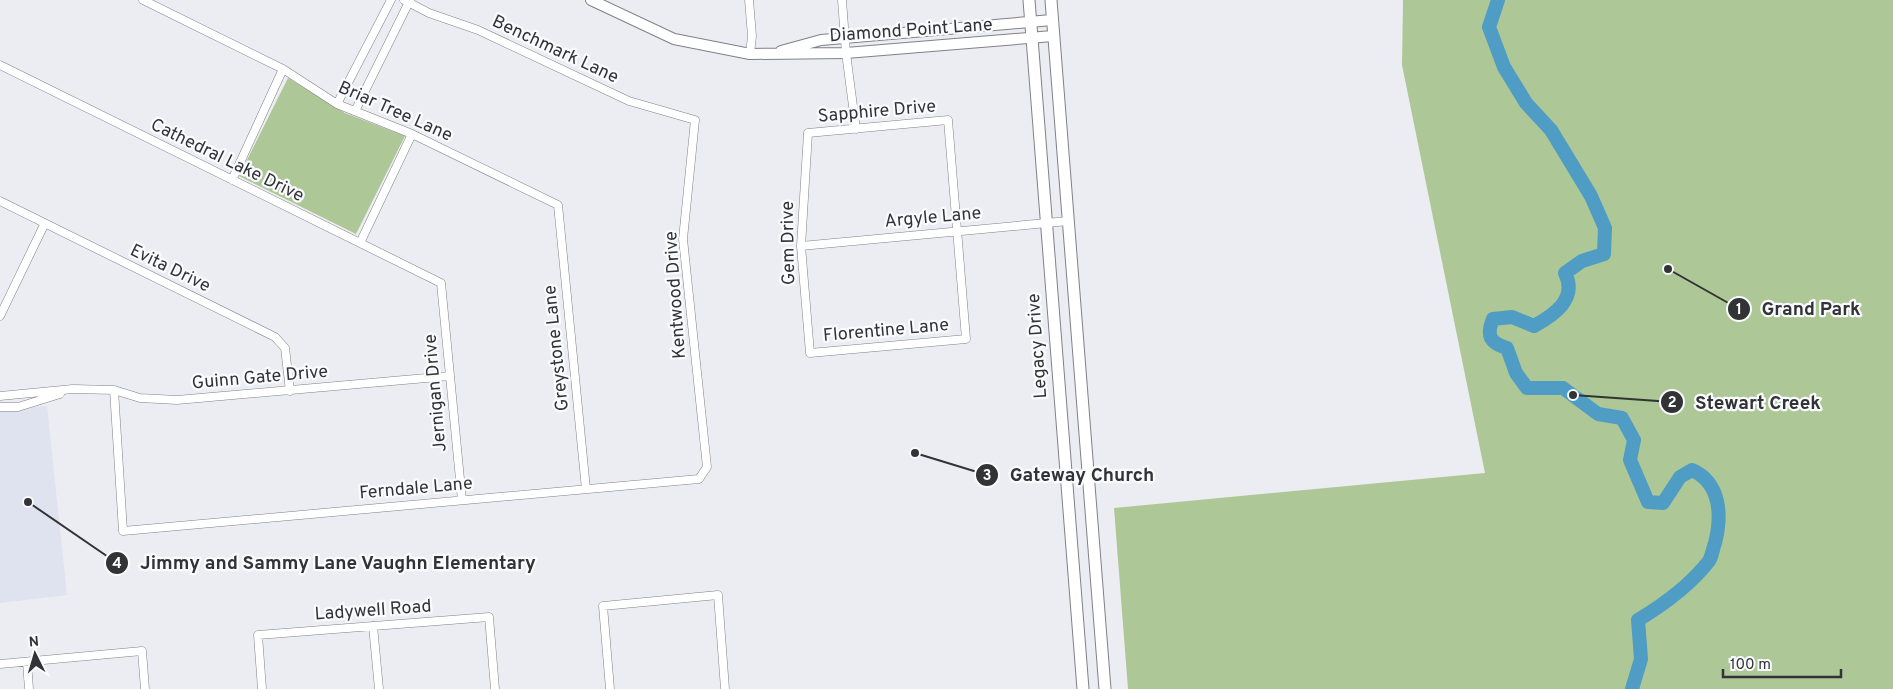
<svg xmlns="http://www.w3.org/2000/svg" width="1893" height="689" viewBox="0 0 1893 689" font-family="Overpass,sans-serif">
<style>
.built{fill:#dfe2ef}
.green{fill:#aec796}
.lines{fill:none;stroke-linecap:round;stroke-linejoin:round}
.river{stroke:#4f9dc5;stroke-width:14}
.minor-casing{stroke:#808187;stroke-width:9}
.tertiary-casing{stroke:#808187;stroke-width:12}
.secondary-casing{stroke:#808187;stroke-width:13}
.minor{stroke:#fff;stroke-width:8}
.tertiary{stroke:#fff;stroke-width:10}
.secondary{stroke:#fff;stroke-width:11}
.labels{text-anchor:middle;dominant-baseline:central;stroke-width:4.5;stroke-linejoin:round;paint-order:stroke}
.street-label{font-size:18px;fill:#323335;stroke:#fafbfe}
.leader{fill:none;stroke:#323335;stroke-width:2}
.callout-dot{fill:#323335;stroke:#fafbfe;stroke-width:2}
.mark-label{font-size:15px;text-anchor:middle;font-weight:bold;fill:#fff}
.callout-label{font-size:19px;text-anchor:middle;font-weight:bold;fill:#323335;stroke:#fafbfe;stroke-width:4.5;stroke-linejoin:round;paint-order:stroke}
</style>
<rect width="100%" height="100%" fill="#ecedf3"/>
<!-- built -->
<path class="built" d="M 47,406 L 67,595 L 0,603 L 0,409 Z"/>
<!-- green -->
<path class="green" d="M 1403,0 L 1893,0 L 1893,689 L 1128,689 L 1114,508 L 1485,473 L 1402,65 Z
M 288,78 L 345,113 L 405,136 L 356,234 L 239,176 Z"/>
<g class="lines">
<!-- river -->
<path class="river" d="M 1498,0 L 1489,27 L 1504,67 L 1526,103 L 1551,130 L 1591,196 L 1605,228 L 1604,254 L 1582,261 L 1565,273 C 1578,299 1554,315 1534,326 L 1512,317 L 1493,319 C 1486,336 1490,343 1507,348 L 1516,373 L 1527,388 L 1563,388 L 1598,414 L 1622,418 L 1634,440 L 1630,460 L 1648,502 L 1663,503 L 1680,477 L 1692,470 C 1721,483 1722,516 1715,543 C 1713,548 1712,556 1709,561 C 1691,584 1663,605 1638,620 L 1641,659 L 1632,689"/>
<defs>
<path id="minor" d="M 143,0 L 283,69 L 337,104 L 412,134 L 558,205 L 586,489
M 749,0 L 752,36 L 750,54
M 842,0 L 846,53 L 856,129
M 0,65 L 441,283 L 462,500
M 337,104 L 391,0
M 355,111 L 410,0
M 948,120 L 966,339 L 810,353 L 801,246 L 808,133 Z
M 232,180 L 283,69
M 0,201 L 275,337 L 285,348 L 290,391
M 360,243 L 412,134
M 801,246 L 1068,221
M 0,316 L 44,225
M 114,390 L 123,531 L 699,479 L 707,467 L 683,239 L 695,120 L 629,101 L 478,30 L 429,13 L 404,0
M 0,396 L 73,389 L 114,390 L 140,398 L 177,400 L 449,376
M 0,407 L 18,407 L 60,394
M 373,626 L 379,689
M 27,662 L 29,689
M 0,664 L 142,651 L 145,689
M 262,689 L 258,635 L 489,617 L 495,689
M 610,689 L 603,606 L 718,595 L 725,689"/>
<path id="tertiary" d="M 591,0 L 674,39 L 750,54 L 846,53 L 1053,36
M 781,51 L 821,40 L 1052,20"/>
<path id="secondary" d="M 1029,0 L 1083,689
M 1051,0 L 1105,689"/>
</defs>
<!-- minor casing -->
<use href="#minor" class="minor-casing"/>
<!-- tertiary casing -->
<use href="#tertiary" class="tertiary-casing"/>
<!-- secondary casing -->
<use href="#secondary" class="secondary-casing"/>
<!-- minor -->
<use href="#minor" class="minor"/>
<!-- tertiary -->
<use href="#tertiary" class="tertiary"/>
<!-- secondary -->
<use href="#secondary" class="secondary"/>
</g>
<g class="labels">
<!-- street labels -->
<g class="street-label">
<text transform="translate(911 31) rotate(-4)">Diamond Point Lane</text>
<text transform="translate(555 50) rotate(25)">Benchmark Lane</text>
<text transform="translate(395 112) rotate(24)">Briar Tree Lane</text>
<text transform="translate(877 112) rotate(-5)">Sapphire Drive</text>
<text transform="translate(227 161) rotate(26)">Cathedral Lake Drive</text>
<text transform="translate(933 218) rotate(-5)">Argyle Lane</text>
<text transform="translate(789 243) rotate(-91)">Gem Drive</text>
<text transform="translate(170 269) rotate(26)">Evita Drive</text>
<text transform="translate(676 295) rotate(-94)">Kentwood Drive</text>
<text transform="translate(886 331) rotate(-5)">Florentine Lane</text>
<text transform="translate(1038 346) rotate(-94)">Legacy Drive</text>
<text transform="translate(557 348) rotate(-96)">Greystone Lane</text>
<text transform="translate(260 378) rotate(-5)">Guinn Gate Drive</text>
<text transform="translate(436 393) rotate(-95)">Jernigan Drive</text>
<text transform="translate(416 489) rotate(-5)">Ferndale Lane</text>
<text transform="translate(373 611) rotate(-4)">Ladywell Road</text>
</g>
</g>
<!-- callouts -->
<path class="leader" d="M1668 269L1739 309M1573 395L1672 402M915 453L987 475M28 502L117 563"/>
<g class="callout-dot">
<circle cx="1668" cy="269" r="5"/>
<circle cx="1573" cy="395" r="5"/>
<circle cx="915" cy="453" r="5"/>
<circle cx="28" cy="502" r="5"/>
<circle cx="1739" cy="309" r="12"/>
<circle cx="1672" cy="402" r="12"/>
<circle cx="987" cy="475" r="12"/>
<circle cx="117" cy="563" r="12"/>
</g>
<g class="mark-label">
<text x="1739" y="314">1</text>
<text x="1672" y="407">2</text>
<text x="987" y="480">3</text>
<text x="117" y="568">4</text>
</g>
<g class="callout-label">
<text x="1811" y="315">Grand Park</text>
<text x="1758" y="409">Stewart Creek</text>
<text x="1082" y="481">Gateway Church</text>
<text x="338" y="569">Jimmy and Sammy Lane Vaughn Elementary</text>
</g>
<!-- north arrow -->
<g transform="translate(35 654) rotate(355)" stroke="#fafbfe" stroke-width="4" paint-order="stroke">
<path d="M0-4L9 19L0 12L-9 19Z" fill="#323335"/>
<text y="-8" font-size="14" font-weight="bold" text-anchor="middle" fill="#323335">N</text>
</g>
<!-- scale -->
<path d="M1723 669v8h118v-8" fill="none" stroke="#323335" stroke-width="2.5"/>
<text x="1730" y="669" font-size="15" fill="#323335" stroke="#fafbfe" stroke-width="4" paint-order="stroke">100 m</text>
</svg>
